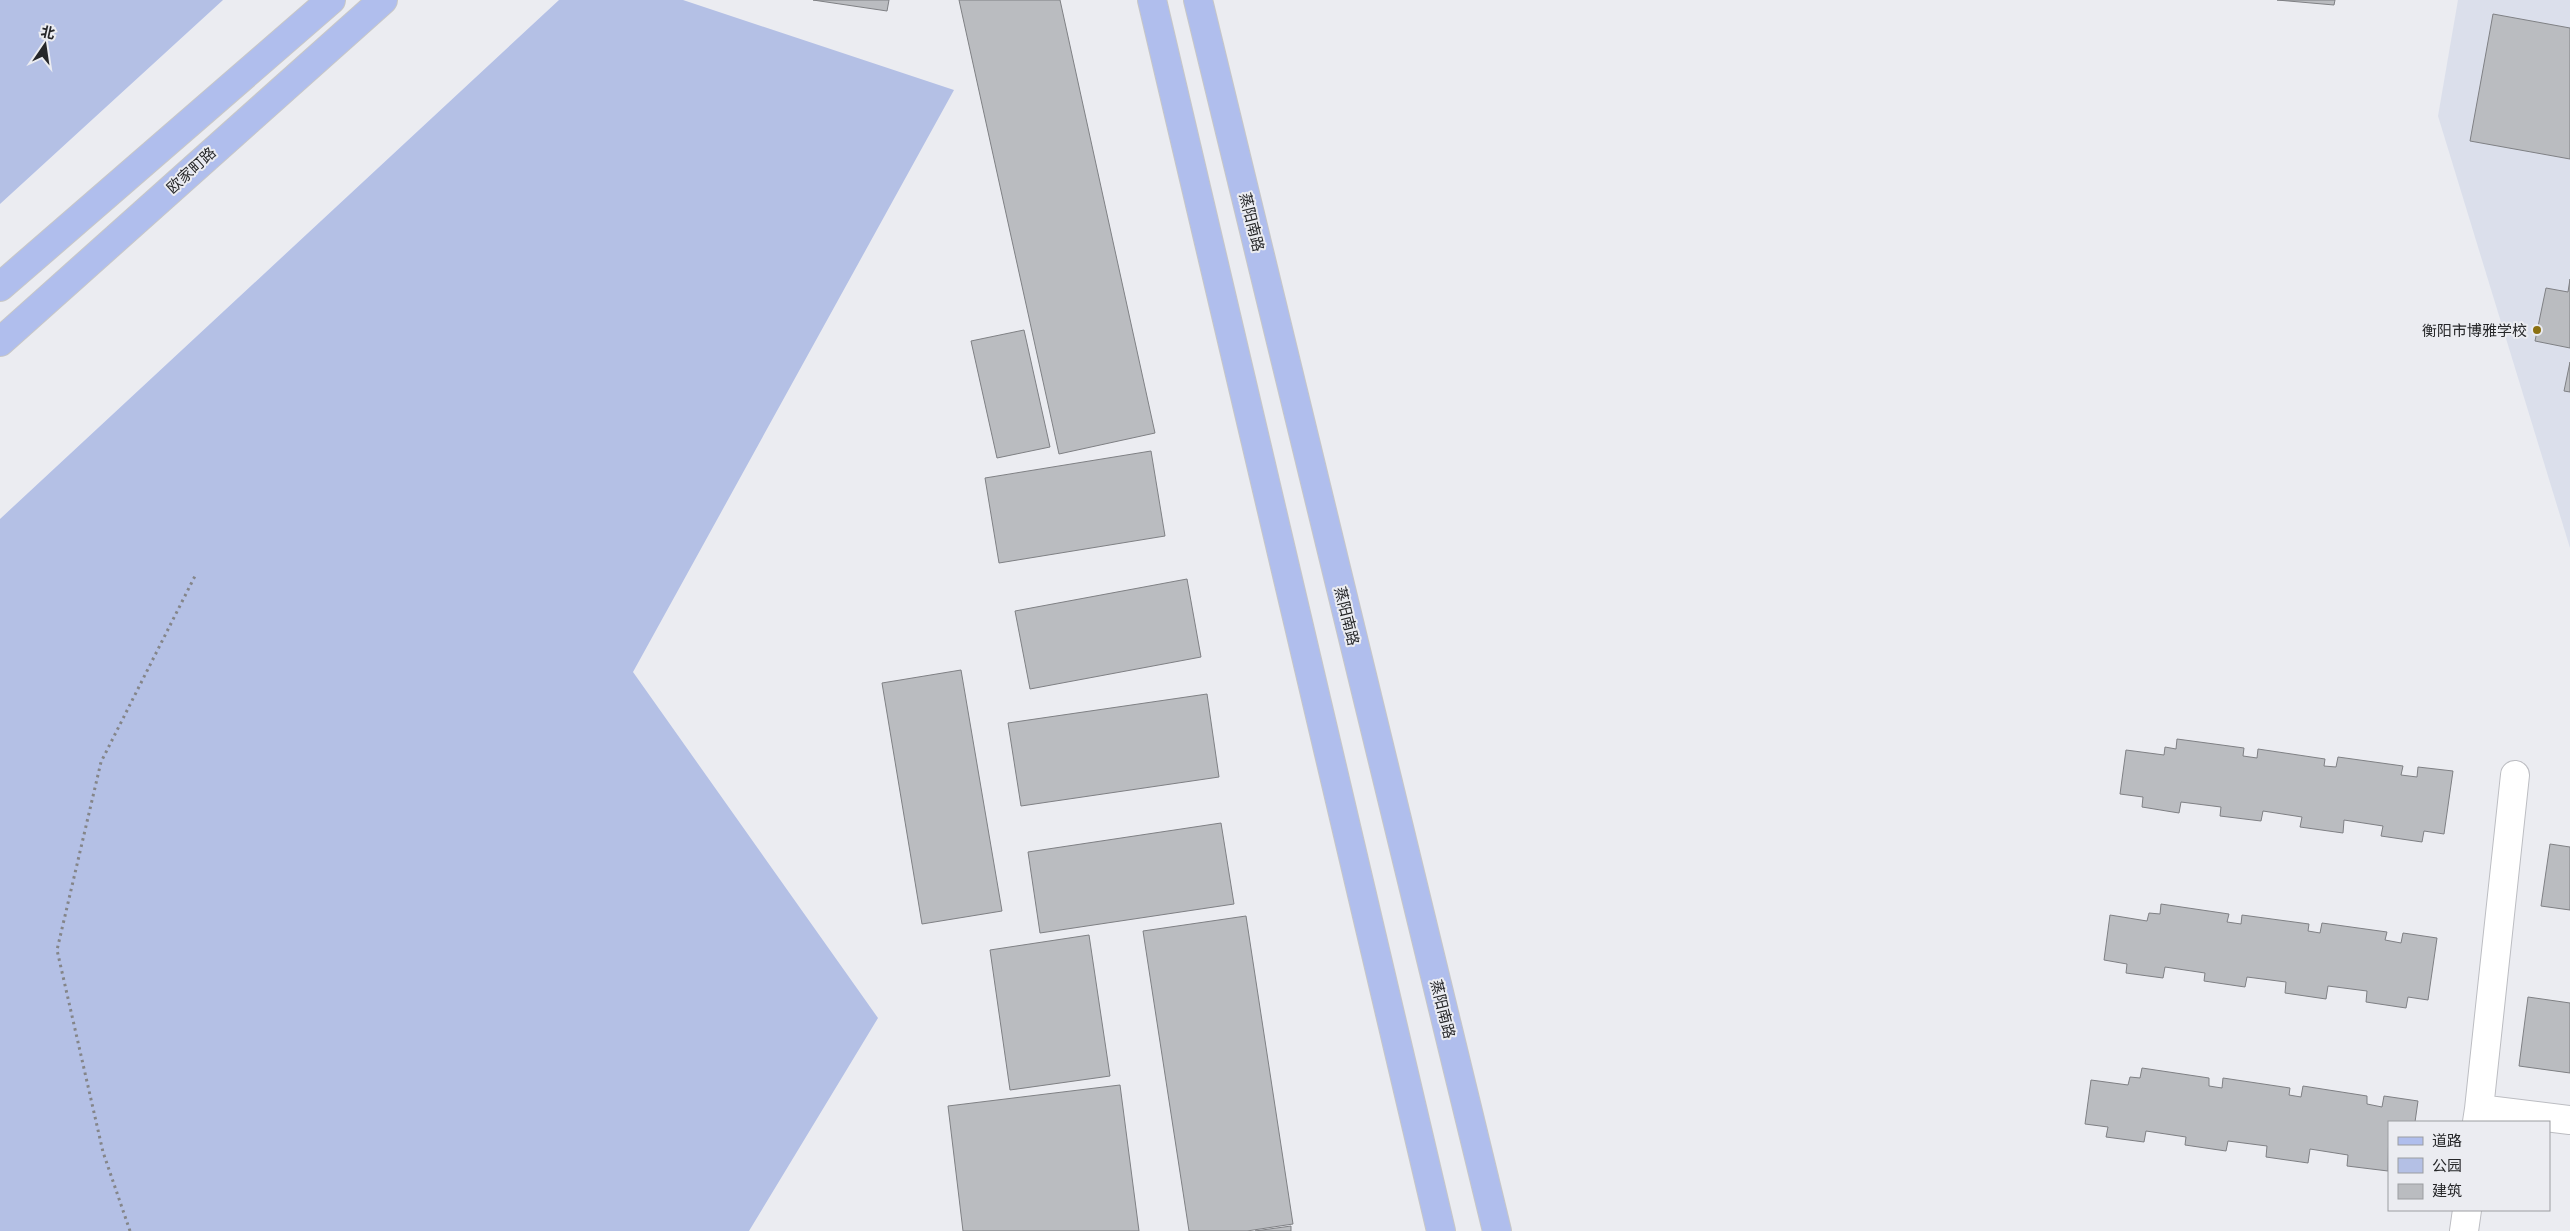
<svg xmlns="http://www.w3.org/2000/svg" width="2570" height="1231" viewBox="0 0 2570 1231" font-family="'IBM Plex Sans','Noto Sans SC',sans-serif">
<style>
.built{fill:#dbdfeb}
.green{fill:#b4c0e5}
.building{fill:#babcc0;stroke:#7f8084}
.lines{fill:none;stroke-linecap:round;stroke-linejoin:round}
.minor-casing{stroke:#bcbdc2;stroke-width:30}
.major-casing{stroke:#c7c7c7;stroke-width:30}
.path{stroke:#848589;stroke-width:3;stroke-dasharray:2.5 4;stroke-linecap:butt}
.minor{stroke:#fff;stroke-width:28}
.major{stroke:#b0beed;stroke-width:28}
.poi-dot{fill:#8b7011;stroke:#ebecf1;stroke-width:2}
.labels{text-anchor:middle;dominant-baseline:central;stroke-width:4;stroke-linejoin:round;paint-order:stroke}
.street-label{font-size:15px;fill:#262729;stroke:#ebecf1}
.poi-label{font-size:15px;fill:#262729;stroke:#ebecf1;text-anchor:end}
</style>
<rect width="100%" height="100%" fill="#ebecf1"/>
<!-- built -->
<path class="built" d="M 2458,0 L 2570,0 L 2570,548 L 2438,116 Z"/>
<!-- green -->
<path class="green" d="M 0,0 L 223,0 L 0,204 Z
M 559,0 L 683,0 L 954,90 L 633,672 L 878,1018 L 749,1231 L 0,1231 L 0,519 Z"/>
<!-- building -->
<path class="building" d="M 813,0 L 889,0 L 887,11 Z
M 959,0 L 1060,0 L 1155,433 L 1059,454 Z
M 2277,0 L 2335,0 L 2334,5 Z
M 2493,14 L 2570,28 L 2570,159 L 2470,141 Z
M 2570,279 L 2570,348 L 2535,341 L 2546,288 L 2568,292 Z
M 1024,330 L 1050,447 L 997,458 L 971,341 Z
M 2570,362 L 2570,392 L 2564,391 Z
M 1151,451 L 1165,536 L 999,563 L 985,478 Z
M 1187,579 L 1201,657 L 1030,689 L 1015,611 Z
M 961,670 L 1002,911 L 922,924 L 882,683 Z
M 1207,694 L 1219,777 L 1021,806 L 1008,723 Z
M 2177,739 L 2244,748 L 2243,756 L 2257,758 L 2258,749 L 2325,759 L 2324,766 L 2336,767 L 2338,757 L 2403,766 L 2401,775 L 2417,777 L 2418,767 L 2453,771 L 2444,834 L 2424,831 L 2422,842 L 2381,836 L 2383,826 L 2344,820 L 2343,833 L 2300,827 L 2302,817 L 2263,811 L 2261,821 L 2220,816 L 2221,807 L 2181,802 L 2179,813 L 2142,807 L 2143,797 L 2120,794 L 2126,750 L 2164,755 L 2165,747 L 2176,749 Z
M 1221,823 L 1234,904 L 1040,933 L 1028,852 Z
M 2550,844 L 2570,847 L 2570,910 L 2541,906 Z
M 2161,904 L 2229,914 L 2227,922 L 2241,924 L 2242,915 L 2309,924 L 2308,931 L 2320,933 L 2322,923 L 2387,932 L 2385,940 L 2401,943 L 2403,933 L 2437,938 L 2428,1000 L 2408,997 L 2406,1008 L 2366,1002 L 2367,991 L 2328,986 L 2326,999 L 2285,993 L 2286,982 L 2247,977 L 2245,987 L 2204,981 L 2205,973 L 2165,967 L 2163,978 L 2126,973 L 2127,964 L 2104,960 L 2110,915 L 2147,921 L 2149,913 L 2160,914 Z
M 1246,916 L 1293,1224 L 1247,1231 L 1189,1231 L 1143,931 Z
M 1089,935 L 1110,1076 L 1010,1090 L 990,950 Z
M 2528,997 L 2570,1003 L 2570,1073 L 2519,1066 Z
M 2142,1068 L 2209,1078 L 2209,1086 L 2222,1088 L 2223,1078 L 2290,1088 L 2289,1095 L 2301,1097 L 2303,1086 L 2367,1096 L 2367,1104 L 2382,1107 L 2384,1096 L 2418,1101 L 2415,1122 L 2389,1122 L 2388,1171 L 2347,1166 L 2348,1155 L 2310,1149 L 2308,1163 L 2266,1157 L 2267,1146 L 2228,1141 L 2226,1151 L 2185,1145 L 2186,1137 L 2146,1131 L 2144,1142 L 2106,1137 L 2108,1127 L 2085,1124 L 2091,1080 L 2128,1085 L 2130,1077 L 2140,1078 Z
M 1120,1085 L 1139,1231 L 963,1231 L 948,1106 Z
M 1291,1226 L 1291,1231 L 1255,1231 Z"/>
<g class="lines">
<defs>
<path id="minor" d="M 2479,1109 L 2515,775
M 2477,1122 L 2479,1109 L 2570,1120
M 2464,1231 L 2467,1210"/>
<path id="major" d="M 1152,0 L 1441,1231
M 1198,0 L 1497,1231
M 0,287 L 331,0
M 0,342 L 383,0"/>
</defs>
<!-- minor casing -->
<use href="#minor" class="minor-casing"/>
<!-- major casing -->
<use href="#major" class="major-casing"/>
<!-- path -->
<path class="path" d="M 130,1231 L 103,1152 L 57,950 L 101,762 L 196,574"/>
<!-- minor -->
<use href="#minor" class="minor"/>
<!-- major -->
<use href="#major" class="major"/>
</g>
<!-- markers -->
<circle class="poi-dot" cx="2537" cy="330" r="5"/>
<g class="labels">
<!-- street labels -->
<g class="street-label">
<text transform="translate(191 170) rotate(-42)">欧家町路</text>
<text transform="translate(1252 222) rotate(76)">蒸阳南路</text>
<text transform="translate(1347 616) rotate(76)">蒸阳南路</text>
<text transform="translate(1443 1009) rotate(76)">蒸阳南路</text>
</g>
<!-- poi labels -->
<g class="poi-label">
<text x="2527" y="330">衡阳市博雅学校</text>
</g>
</g>
<!-- legend -->
<rect x="2388" y="1121" width="162" height="90" fill="#ebecf1" stroke="#9c9da1"/>
<rect x="2398" y="1137" width="25" height="8" fill="#b0beed" stroke="#9c9da1"/>
<text x="2432" y="1146" font-size="15" fill="#262729">道路</text>
<rect x="2398" y="1158" width="25" height="15" fill="#b4c0e5" stroke="#9c9da1"/>
<text x="2432" y="1171" font-size="15" fill="#262729">公园</text>
<rect x="2398" y="1184" width="25" height="15" fill="#babcc0" stroke="#9c9da1"/>
<text x="2432" y="1196" font-size="15" fill="#262729">建筑</text>
<!-- north arrow -->
<g transform="translate(45 45) rotate(13)" stroke="#ebecf1" stroke-width="4" paint-order="stroke">
<path d="M0-4L9 19L0 12L-9 19Z" fill="#262729"/>
<text y="-8" font-size="14" font-weight="bold" text-anchor="middle" fill="#262729">北</text>
</g>
</svg>
